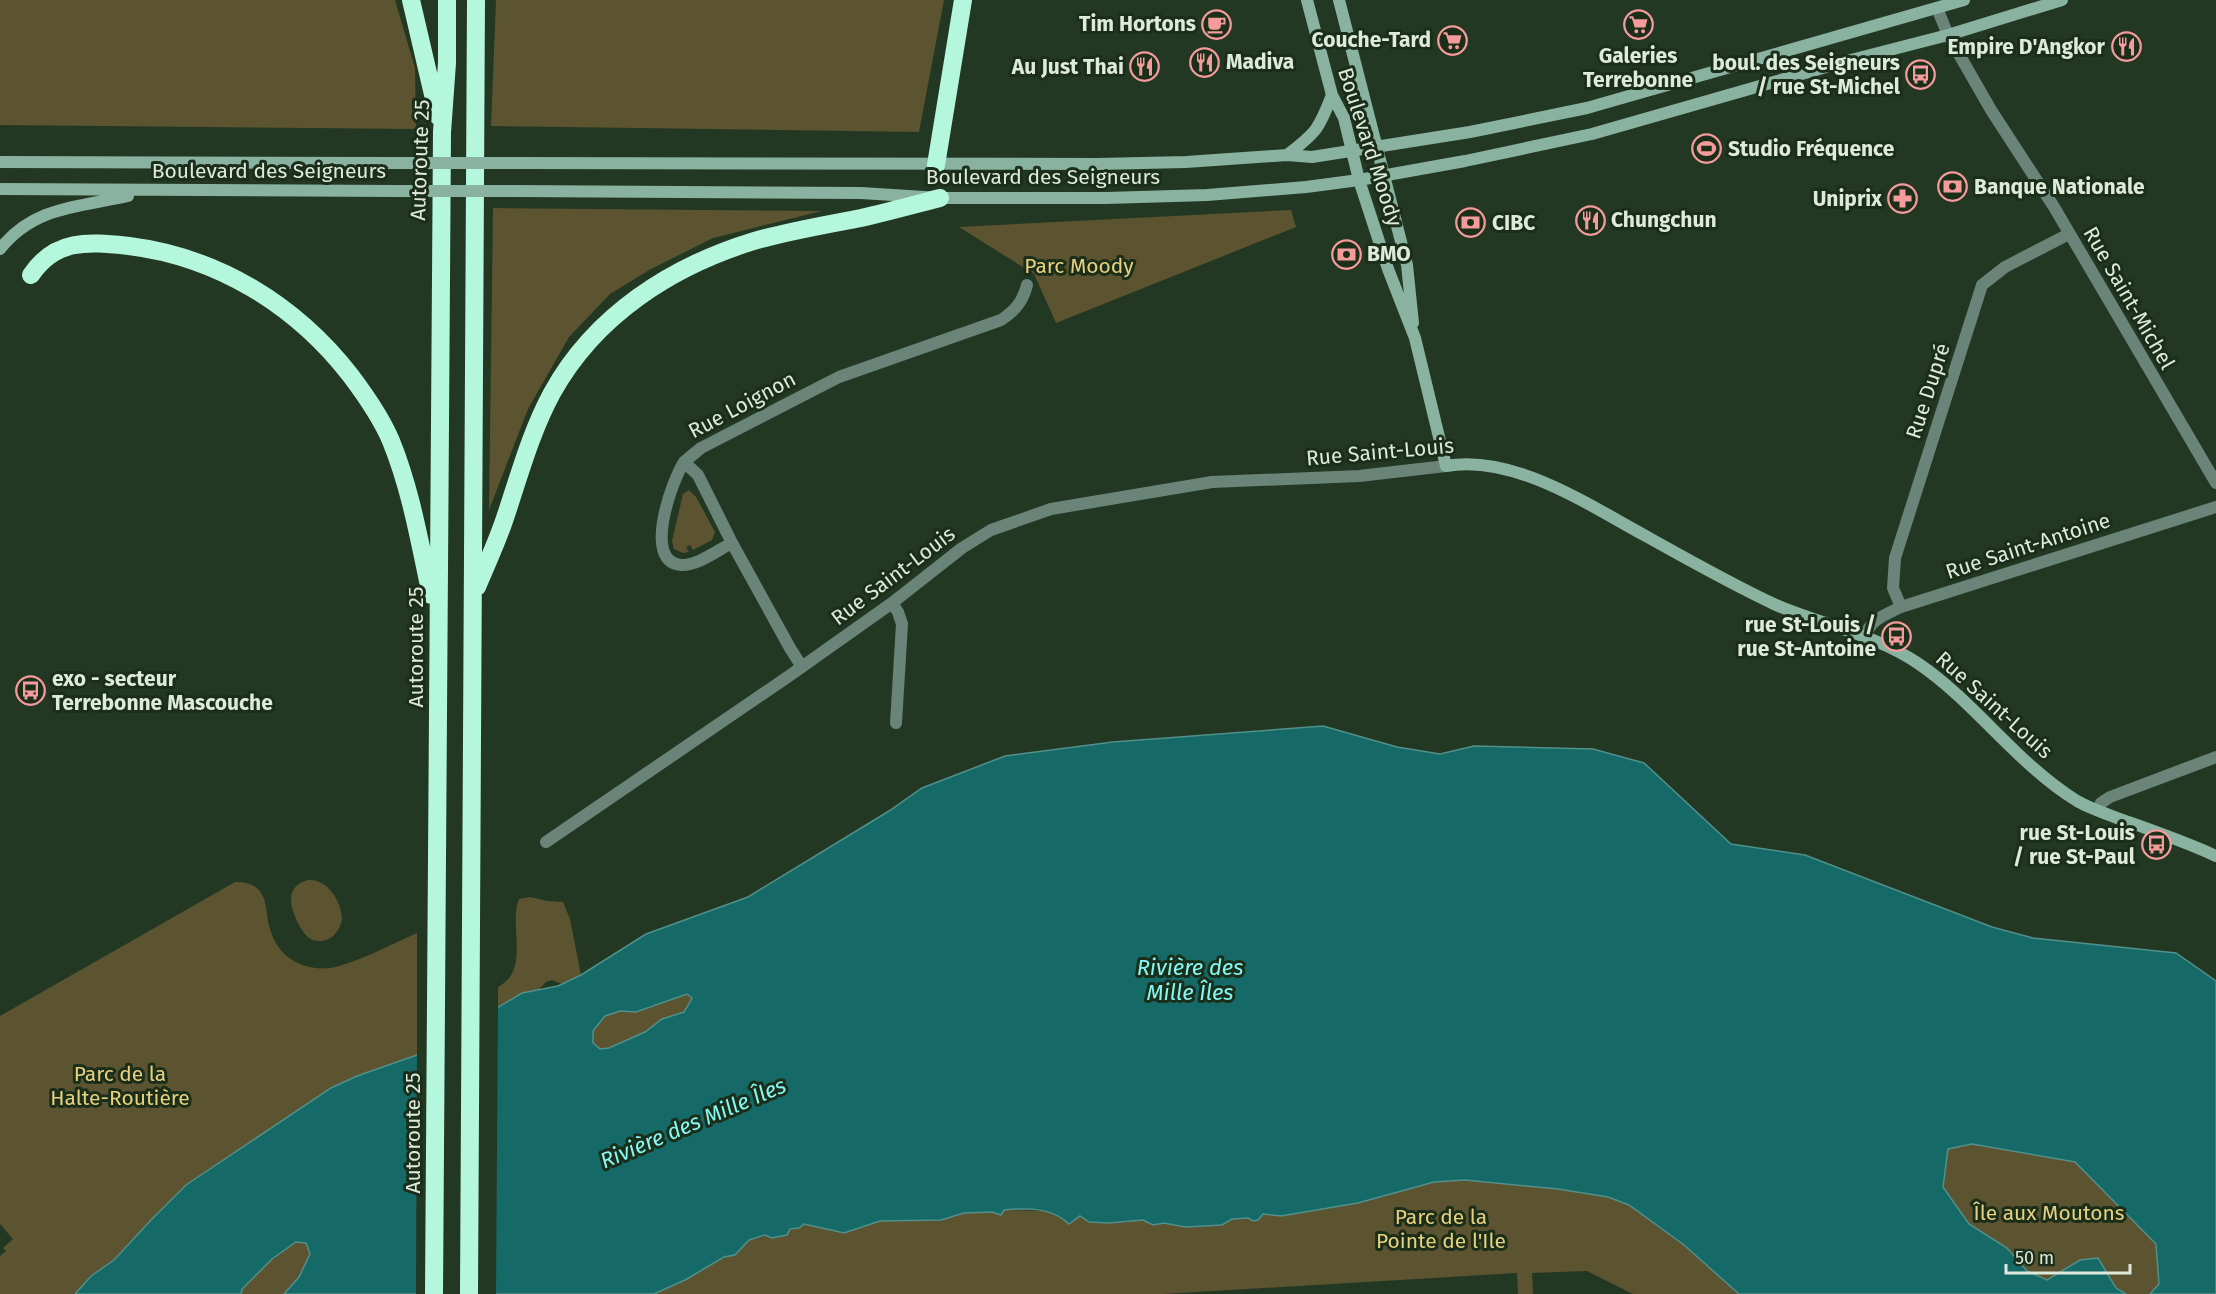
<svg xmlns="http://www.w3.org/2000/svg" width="2216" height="1294" viewBox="0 0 2216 1294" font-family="'Fira Sans',sans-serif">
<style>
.green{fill:#5c5330}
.water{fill:#156a68;stroke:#51908b;stroke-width:1.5;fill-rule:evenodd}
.pier{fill:#233822}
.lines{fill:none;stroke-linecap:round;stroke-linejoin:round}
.minor{stroke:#6a8479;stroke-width:12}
.secondary{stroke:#89b2a1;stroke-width:12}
.motorway{stroke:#b5f7dc;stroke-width:18}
.secondary-bridge{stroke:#89b2a1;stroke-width:12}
.labels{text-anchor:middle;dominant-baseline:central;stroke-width:6;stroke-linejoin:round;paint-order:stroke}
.poi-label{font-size:21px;font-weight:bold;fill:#deeadc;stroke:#1a2e19;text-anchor:end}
.street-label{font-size:21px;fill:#deeadc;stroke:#1a2e19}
.park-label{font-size:21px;fill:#e8d07e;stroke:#1a2e19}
.water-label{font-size:22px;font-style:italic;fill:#84f8f4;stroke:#1a2e19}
</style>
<rect width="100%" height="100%" fill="#233822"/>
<!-- green -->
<path class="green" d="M 0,0 L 395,0 L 415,68 L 416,129 L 0,125 Z
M 496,0 L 944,0 L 919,132 L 491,126 Z
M 493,208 L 822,211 L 713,238 L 651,269 L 610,294 L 569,337 L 528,409 L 489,510 Z
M 1291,210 L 1296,227 L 1056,323 L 1034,274 L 959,227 Z
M 689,490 L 696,497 L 715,532 L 712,540 L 693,550 L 690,545 L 686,547 L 689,552 L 683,553 L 674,549 L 672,541 L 683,494 Z
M 308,880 C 327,879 340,899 342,917 C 342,924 338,932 332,937 C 314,948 304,936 297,921 C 289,904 286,886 308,880 Z
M 235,882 C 272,882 263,910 271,932 C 279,958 304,971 330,968 C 352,965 394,943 417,933 L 417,1055 L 357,1076 L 331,1088 L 186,1185 L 151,1220 L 114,1260 L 91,1275 L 75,1294 L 0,1294 L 0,1256 L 6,1251 L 3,1248 L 13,1239 L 0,1224 L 0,1016 Z
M 530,897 L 548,901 L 563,902 L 570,919 L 581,975 L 562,984 L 552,980 L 546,982 L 539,989 L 522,993 L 498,1006 L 498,987 C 531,970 508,926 519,899 Z
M 687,994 L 692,999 L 685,1012 L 662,1019 L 645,1032 L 609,1048 L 600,1049 L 592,1043 L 593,1031 L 605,1016 L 620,1011 L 637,1012 Z
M 1972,1144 L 2075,1162 L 2156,1244 L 2159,1284 L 2150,1294 L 2126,1294 L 2080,1260 L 2047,1280 L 2027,1271 L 2007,1248 L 1969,1224 L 1943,1187 L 1948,1149 Z
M 1465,1180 C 1511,1184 1588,1185 1628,1205 C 1665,1223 1709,1266 1739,1294 L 1633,1294 L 1587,1271 L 1532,1273 L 1533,1294 L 1518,1294 L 1517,1273 L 1163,1294 L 654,1294 L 685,1280 L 724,1256 L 735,1255 L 749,1240 L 799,1228 L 804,1224 L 844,1233 L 880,1221 L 941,1220 L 964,1213 L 992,1212 L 1000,1215 L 1004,1210 L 1043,1211 L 1060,1215 L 1080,1216 L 1109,1223 L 1143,1220 L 1153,1225 L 1164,1223 L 1185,1227 L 1221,1225 L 1232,1219 L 1248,1218 L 1263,1214 L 1281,1216 L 1358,1203 L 1434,1182 Z
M 296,1242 L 306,1243 L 310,1254 L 299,1277 L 284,1294 L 241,1294 L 242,1289 L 272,1259 Z"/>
<!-- water -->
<path class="water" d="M 1323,726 L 1397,747 L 1440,754 L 1474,746 L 1593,749 L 1644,763 L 1731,844 L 1805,855 L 1992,927 L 2033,938 L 2176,953 L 2216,981 L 2216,1294 L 2150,1294 L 2159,1284 L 2156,1244 L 2075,1162 L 1972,1144 L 1948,1149 L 1943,1187 L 1969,1224 L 2007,1248 L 2027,1271 L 2047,1280 L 2080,1260 L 2098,1258 L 2116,1288 L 2126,1294 L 1739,1294 L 1684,1245 L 1629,1205 L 1608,1197 L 1558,1189 L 1465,1180 L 1434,1182 L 1358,1203 L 1281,1216 L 1263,1214 L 1258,1220 L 1253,1221 L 1248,1218 L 1232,1219 L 1222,1225 L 1185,1227 L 1164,1223 L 1153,1225 L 1143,1220 L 1109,1223 L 1089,1222 L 1080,1216 L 1069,1224 C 1052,1207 1027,1208 1004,1210 L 1001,1215 L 992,1212 L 964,1213 L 941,1220 L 880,1221 L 844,1233 L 804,1224 L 799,1228 L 790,1229 L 787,1235 L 772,1238 L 765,1235 L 749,1240 L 735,1255 L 724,1257 L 685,1280 L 654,1294 L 284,1294 L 299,1277 L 310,1254 L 306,1243 L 296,1242 L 272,1259 L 242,1289 L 241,1294 L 75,1294 L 91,1276 L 114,1260 L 151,1220 L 186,1185 L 331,1088 L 357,1076 L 417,1055 L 522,993 L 558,986 L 581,975 L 646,934 L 748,897 L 889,811 L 922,788 L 1005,756 L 1113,742 ZM 687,994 L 692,998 L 684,1012 L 662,1019 L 645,1032 L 609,1048 L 600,1049 L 593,1043 L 593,1031 L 605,1016 L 620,1011 L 636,1012 Z"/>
<!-- pier -->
<path class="pier" d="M 498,1002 L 496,1294 L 416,1294 L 417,1052 Z"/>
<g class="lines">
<!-- minor -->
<path class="minor" d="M 1937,8 L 1948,35 L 1991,110 L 2054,207 L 2216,483
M 684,462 C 672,481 642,562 681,565 C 697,566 718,550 732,543
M 892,603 L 898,612 L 902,624 L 896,723
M 1901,607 L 1893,588 L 1895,558 L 1982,285 L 2005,267 L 2069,234
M 1864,638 C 1871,619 1883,616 1901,607 L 2216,507
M 802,667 L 790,648 L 732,543 L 698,475 L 684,462 L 701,448 L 839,377 L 1001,320 C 1015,311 1023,301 1027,285
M 2097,810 L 2101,803 L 2110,797 L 2216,757
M 546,842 L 789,676 L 892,603 L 962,548 L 991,530 L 1051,509 L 1212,482 L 1359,476 L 1446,466"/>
<!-- secondary -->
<path class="secondary" d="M 1307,0 L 1332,95 L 1344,118 L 1359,180 L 1388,269 L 1415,338 L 1446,466 C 1513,454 1587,504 1644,535 C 1687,559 1731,584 1776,605 C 1823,625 1877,635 1919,664 C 1976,703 2017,764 2077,801 C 2091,809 2107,814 2123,820 C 2154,831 2186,842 2216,856
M 1339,0 L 1407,265 L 1413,323
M 1287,155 C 1316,133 1319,129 1332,95
M 0,162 L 395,163
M 514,163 L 1098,164 L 1186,162 L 1287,155 L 1312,157 L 1470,132 L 1587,108 L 1964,0
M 0,189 L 395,191
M 514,191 L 861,193 L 940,198 L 1106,198 L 1207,195 L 1306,187 L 1359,180 L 1465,161 L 1592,134 L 1847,61 L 1948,35 L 2062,0
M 0,249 C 34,206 79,207 128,196"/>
<!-- motorway -->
<path class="motorway" d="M 411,0 L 438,116
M 936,165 L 963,0
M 31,275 C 56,238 89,242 129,246 C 218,257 296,305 351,376 C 366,396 381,417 391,441 C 411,490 420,544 431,595
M 477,587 C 487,563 498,540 506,515 C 520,473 531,432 552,393 C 595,315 672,266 754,241 C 789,231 825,225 861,218 C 887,212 913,205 940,198
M 434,1294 L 442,132 L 447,63 L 447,0
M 469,1294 L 476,0"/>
<!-- secondary-bridge -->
<path class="secondary-bridge" d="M 395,163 L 514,163
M 395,191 L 514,191"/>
</g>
<!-- icons -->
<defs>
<symbol id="cafe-ring" viewBox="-11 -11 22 22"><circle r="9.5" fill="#1a2e19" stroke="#f59b9b" stroke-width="1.5"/><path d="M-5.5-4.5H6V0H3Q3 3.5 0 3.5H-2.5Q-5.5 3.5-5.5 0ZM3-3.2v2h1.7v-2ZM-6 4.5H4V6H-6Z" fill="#f59b9b"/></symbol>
<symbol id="supermarket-ring" viewBox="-11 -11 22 22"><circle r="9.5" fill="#1a2e19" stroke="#f59b9b" stroke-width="1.5"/><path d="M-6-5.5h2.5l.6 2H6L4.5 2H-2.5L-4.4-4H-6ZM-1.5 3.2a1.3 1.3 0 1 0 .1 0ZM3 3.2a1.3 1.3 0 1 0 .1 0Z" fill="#f59b9b"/></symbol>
<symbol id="restaurant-ring" viewBox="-11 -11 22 22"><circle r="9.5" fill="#1a2e19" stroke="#f59b9b" stroke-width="1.5"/><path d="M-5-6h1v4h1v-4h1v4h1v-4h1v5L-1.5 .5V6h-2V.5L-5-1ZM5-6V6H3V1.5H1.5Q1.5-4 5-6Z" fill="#f59b9b"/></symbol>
<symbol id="bus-ring" viewBox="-11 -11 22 22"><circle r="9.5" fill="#1a2e19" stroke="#f59b9b" stroke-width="1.5"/><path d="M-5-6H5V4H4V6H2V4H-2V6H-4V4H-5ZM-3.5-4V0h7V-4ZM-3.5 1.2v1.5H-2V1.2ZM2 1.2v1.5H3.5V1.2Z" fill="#f59b9b"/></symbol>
<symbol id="stadium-ring" viewBox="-11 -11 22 22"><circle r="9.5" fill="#1a2e19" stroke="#f59b9b" stroke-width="1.5"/><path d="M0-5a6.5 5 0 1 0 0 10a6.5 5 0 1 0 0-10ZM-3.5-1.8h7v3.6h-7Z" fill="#f59b9b"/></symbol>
<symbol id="bank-ring" viewBox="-11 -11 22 22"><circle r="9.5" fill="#1a2e19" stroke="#f59b9b" stroke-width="1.5"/><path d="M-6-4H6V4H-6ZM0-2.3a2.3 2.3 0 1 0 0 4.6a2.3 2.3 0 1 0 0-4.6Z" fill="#f59b9b"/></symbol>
<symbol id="pharmacy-ring" viewBox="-11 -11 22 22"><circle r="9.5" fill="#1a2e19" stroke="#f59b9b" stroke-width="1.5"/><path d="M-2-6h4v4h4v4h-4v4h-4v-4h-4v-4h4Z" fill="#f59b9b"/></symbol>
</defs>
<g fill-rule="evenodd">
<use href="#cafe-ring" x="1200" y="8" width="33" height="33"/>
<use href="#supermarket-ring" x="1622" y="8" width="33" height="33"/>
<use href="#supermarket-ring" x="1436" y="24" width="33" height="33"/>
<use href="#restaurant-ring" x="2110" y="30" width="33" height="33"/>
<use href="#restaurant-ring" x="1188" y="46" width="33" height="33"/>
<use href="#restaurant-ring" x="1128" y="50" width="33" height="33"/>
<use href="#bus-ring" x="1904" y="58" width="33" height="33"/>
<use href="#stadium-ring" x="1690" y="132" width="33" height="33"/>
<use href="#bank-ring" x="1936" y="170" width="33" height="33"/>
<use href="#pharmacy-ring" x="1886" y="182" width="33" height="33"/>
<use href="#restaurant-ring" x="1574" y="204" width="33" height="33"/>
<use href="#bank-ring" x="1454" y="206" width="33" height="33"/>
<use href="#bank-ring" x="1330" y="238" width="33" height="33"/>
<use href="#bus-ring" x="1880" y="620" width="33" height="33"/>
<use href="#bus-ring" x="14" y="674" width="33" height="33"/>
<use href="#bus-ring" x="2140" y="828" width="33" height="33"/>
</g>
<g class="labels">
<!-- poi labels -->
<g class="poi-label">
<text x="1196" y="24">Tim Hortons</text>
<text x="1431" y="40">Couche-Tard</text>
<text x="2105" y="47">Empire D'Angkor</text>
<text x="1638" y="56" text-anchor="middle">Galeries<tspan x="1638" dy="24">Terrebonne</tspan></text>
<text x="1226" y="62" text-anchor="start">Madiva</text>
<text x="1900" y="63">boul. des Seigneurs<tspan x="1900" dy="24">/ rue St-Michel</tspan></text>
<text x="1124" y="67">Au Just Thai</text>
<text x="1728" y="149" text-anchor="start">Studio Fréquence</text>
<text x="1974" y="187" text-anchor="start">Banque Nationale</text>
<text x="1882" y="199">Uniprix</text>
<text x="1611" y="220" text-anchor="start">Chungchun</text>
<text x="1492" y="223" text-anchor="start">CIBC</text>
<text x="1367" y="254" text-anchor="start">BMO</text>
<text x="1876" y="625">rue St-Louis /<tspan x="1876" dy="24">rue St-Antoine</tspan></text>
<text x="52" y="679" text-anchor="start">exo - secteur<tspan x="52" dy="24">Terrebonne Mascouche</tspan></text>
<text x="2135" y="833">rue St-Louis<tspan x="2135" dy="24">/ rue St-Paul</tspan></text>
</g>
<!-- street labels -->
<g class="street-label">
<text transform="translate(1370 147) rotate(72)">Boulevard Moody</text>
<text transform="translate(420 160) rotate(-88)">Autoroute 25</text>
<text x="269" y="171">Boulevard des Seigneurs</text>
<text x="1043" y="177">Boulevard des Seigneurs</text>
<text transform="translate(2129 298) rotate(60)">Rue Saint-Michel</text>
<text transform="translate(1928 391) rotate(-72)">Rue Dupré</text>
<text transform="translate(742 405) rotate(-28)">Rue Loignon</text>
<text transform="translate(1380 452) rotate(-5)">Rue Saint-Louis</text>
<text transform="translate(2028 546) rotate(-18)">Rue Saint-Antoine</text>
<text transform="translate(893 576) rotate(-37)">Rue Saint-Louis</text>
<text transform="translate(416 647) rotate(-90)">Autoroute 25</text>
<text transform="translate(1994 705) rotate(42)">Rue Saint-Louis</text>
<text transform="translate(413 1133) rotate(-90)">Autoroute 25</text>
</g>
<!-- park labels -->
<g class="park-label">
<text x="1079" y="266">Parc Moody</text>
<text x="120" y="1074">Parc de la<tspan x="120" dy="24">Halte-Routière</tspan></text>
<text x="2049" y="1213">Île aux Moutons</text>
<text x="1441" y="1217">Parc de la<tspan x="1441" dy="24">Pointe de l'Ile</tspan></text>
</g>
<!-- water labels -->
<g class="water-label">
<text x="1190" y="967">Rivière des<tspan x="1190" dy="25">Mille Îles</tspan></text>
<text transform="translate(693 1123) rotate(-23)">Rivière des Mille Îles</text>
</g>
</g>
<!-- scale -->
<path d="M2006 1264v9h124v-9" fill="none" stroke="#deeadc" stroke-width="3"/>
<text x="2015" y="1264" font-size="18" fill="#deeadc" stroke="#1a2e19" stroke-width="4.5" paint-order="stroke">50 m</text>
</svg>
